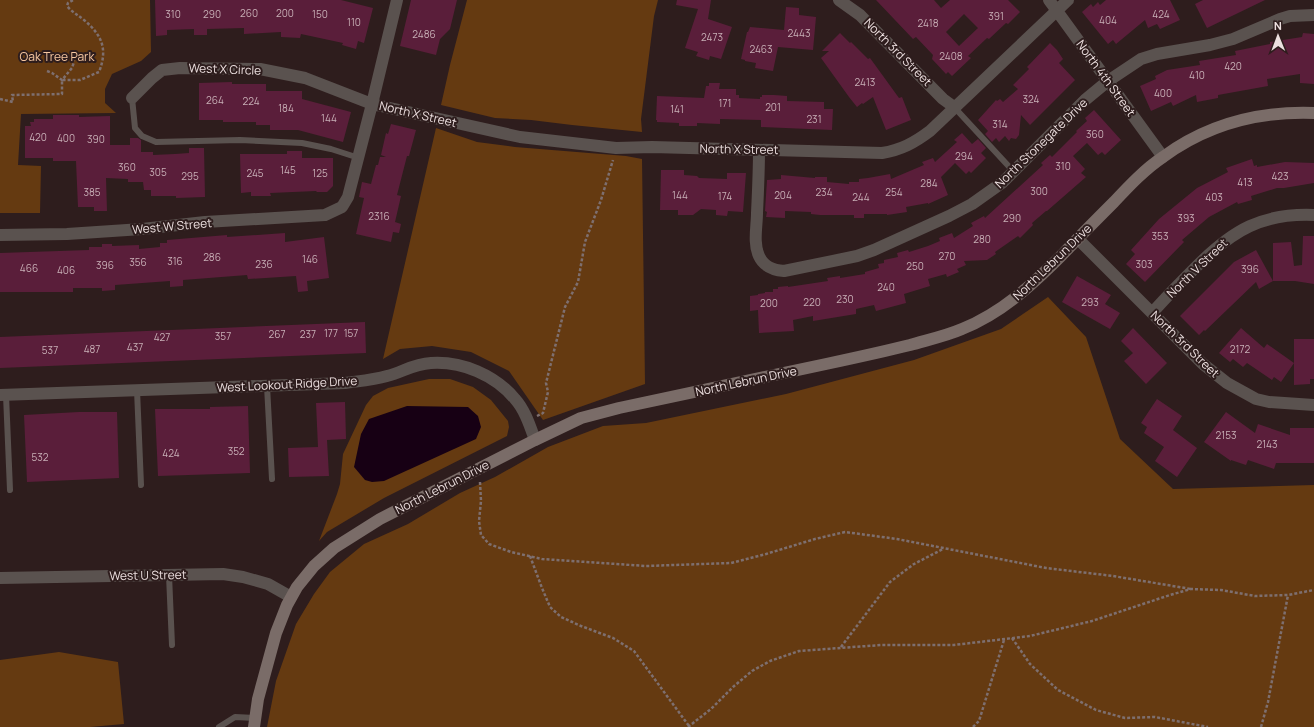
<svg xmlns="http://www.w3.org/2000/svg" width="1314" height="727" viewBox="0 0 1314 727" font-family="Manrope,sans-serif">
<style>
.green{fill:#653a11}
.water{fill:#170014}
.building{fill:#5a1e3a;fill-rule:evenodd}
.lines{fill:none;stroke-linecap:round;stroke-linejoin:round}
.path{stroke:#7e6f6f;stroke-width:2.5;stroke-dasharray:3 2;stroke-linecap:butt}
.lane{stroke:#5a524f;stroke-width:6}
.street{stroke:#5a524f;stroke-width:12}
.secondary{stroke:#7a6c68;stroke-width:12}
.labels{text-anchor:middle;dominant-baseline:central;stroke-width:4;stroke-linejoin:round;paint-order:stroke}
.number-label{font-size:10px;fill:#c8afb6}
.street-label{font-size:12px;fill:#ecdfdf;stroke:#2e1d1d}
.park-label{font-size:12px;fill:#f7c7a1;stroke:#2e1d1d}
</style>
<rect width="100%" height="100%" fill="#2e1d1d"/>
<!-- green -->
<path class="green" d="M 0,0 L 150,0 L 151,52 L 141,61 L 112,74 L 105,89 L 105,103 L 116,113 L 21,114 L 18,165 L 41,166 L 40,213 L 0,213 Z
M 467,0 L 658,0 L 654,16 L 641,119 L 642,132 L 572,125 L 531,120 L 495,118 L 441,105 L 450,65 Z
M 436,128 L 477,142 L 515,147 L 626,156 L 642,159 L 645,384 L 543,420 L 509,371 L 471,352 L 432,346 L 400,349 L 383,359 Z
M 1048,297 L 1086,337 L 1120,439 L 1173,489 L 1314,485 L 1314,727 L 267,727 L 276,681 L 296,624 L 314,594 L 330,572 L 364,544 L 408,524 L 460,493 L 495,477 L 548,447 L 603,426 L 646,423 L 786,394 L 914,360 L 1001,329 Z
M 429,379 L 450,379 L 473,387 L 491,400 L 508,421 L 509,427 L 507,436 L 384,498 L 327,532 L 319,541 L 337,494 L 340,484 L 343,454 L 366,405 L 373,396 L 388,388 Z
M 59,652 L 118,662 L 124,724 L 90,727 L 0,727 L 0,660 Z"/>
<!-- water -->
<path class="water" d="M 407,406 L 468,407 L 478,416 L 481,427 L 476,439 L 384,481 L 372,482 L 365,480 L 354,467 L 361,434 L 369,419 Z"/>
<!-- building -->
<path class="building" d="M 155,0 L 341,0 L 373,8 L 364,43 L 358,41 L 356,49 L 342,45 L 343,43 L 301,34 L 300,38 L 281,37 L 281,32 L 244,34 L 244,28 L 207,29 L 207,35 L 194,35 L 194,29 L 167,30 L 167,35 L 156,36 Z
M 411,0 L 457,0 L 450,29 L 440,39 L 436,55 L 400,46 Z
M 677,0 L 711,0 L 708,19 L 732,27 L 721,59 L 710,56 L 709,60 L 696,56 L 698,52 L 685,48 L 698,9 L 676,5 Z
M 876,0 L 934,0 L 941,8 L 950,0 L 1008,0 L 1020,12 L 1008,24 L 1006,23 L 989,39 L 987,38 L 968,56 L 971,58 L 952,76 L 948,72 L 946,74 L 932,59 L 933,55 L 916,37 L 913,39 ZM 964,14 L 978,28 L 959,46 L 946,32 Z
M 1106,0 L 1170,0 L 1180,20 L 1160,29 L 1157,24 L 1148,28 L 1145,20 L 1116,44 L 1113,40 L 1108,44 L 1082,12 L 1091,4 L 1093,7 L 1098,2 L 1100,5 Z
M 1203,0 L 1265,0 L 1207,28 L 1195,4 Z
M 786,7 L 799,8 L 799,15 L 816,17 L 813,50 L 778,47 L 773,71 L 755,68 L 756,63 L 745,61 L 745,60 L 741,59 L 747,32 L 748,32 L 750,27 L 784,30 Z
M 840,33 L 850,43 L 851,42 L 868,59 L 870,58 L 899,98 L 902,97 L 911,120 L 886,130 L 873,97 L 863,104 L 862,103 L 857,107 L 849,97 L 821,58 L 829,51 L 822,51 Z
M 1303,33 L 1314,34 L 1314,84 L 1300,83 L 1300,74 L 1267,79 L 1268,86 L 1218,95 L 1218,98 L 1197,102 L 1196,95 L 1173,106 L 1171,102 L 1151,111 L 1140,86 L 1156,79 L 1155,76 L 1167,70 L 1200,65 L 1199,61 L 1236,55 L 1235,51 L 1270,44 L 1270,42 L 1302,37 Z
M 1050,43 L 1057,50 L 1063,59 L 1059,63 L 1075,80 L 1030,125 L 1021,115 L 1019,135 L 1016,139 L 1011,138 L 1009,141 L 1005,136 L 999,142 L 996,138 L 992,142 L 985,134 L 988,131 L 978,120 L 996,100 L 997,101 L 1000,99 L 1003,102 L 1018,89 L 1013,85 L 1029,69 L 1027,67 Z
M 232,82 L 232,84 L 266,84 L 266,91 L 302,91 L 302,99 L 351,112 L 343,142 L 298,130 L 270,130 L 270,125 L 256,125 L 256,122 L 223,122 L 223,120 L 199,120 L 199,83 Z
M 709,83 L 720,83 L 719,89 L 736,89 L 736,95 L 739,95 L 739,98 L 760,99 L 760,97 L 762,97 L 762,95 L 774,95 L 787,96 L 787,101 L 824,102 L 824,109 L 833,109 L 832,130 L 761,127 L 761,120 L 720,119 L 720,124 L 697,123 L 697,126 L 679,126 L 679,123 L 657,122 L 657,120 L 656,120 L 657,96 L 704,98 L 706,86 L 709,86 Z
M 1094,110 L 1121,140 L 1105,155 L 1102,152 L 1098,155 L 1087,143 L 1073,156 L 1085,169 L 1081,173 L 1086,177 L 1047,211 L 1046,211 L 1032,223 L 1033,225 L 1020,238 L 1018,236 L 995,252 L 996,254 L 987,260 L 964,261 L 966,265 L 957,269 L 959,272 L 947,277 L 946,274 L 928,279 L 930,286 L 904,294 L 906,303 L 876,311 L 874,305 L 856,309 L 856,314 L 813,321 L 813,316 L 793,320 L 794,331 L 759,333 L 758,310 L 750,311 L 750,296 L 758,295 L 758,294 L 765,293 L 765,292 L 773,292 L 773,289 L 778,289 L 778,287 L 788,286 L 788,287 L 828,281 L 827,278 L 840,276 L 840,278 L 865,274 L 865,272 L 879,268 L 878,264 L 884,263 L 884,260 L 898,257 L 897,253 L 908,250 L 909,252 L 928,246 L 940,241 L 939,238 L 952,233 L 954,238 L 973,226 L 971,223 L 984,216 L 985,218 L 1043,165 L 1041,163 L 1050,155 L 1052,157 L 1077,132 L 1076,131 L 1087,121 L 1085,118 Z
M 53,115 L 79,115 L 79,117 L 110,116 L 110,145 L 130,145 L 130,138 L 138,138 L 141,140 L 141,152 L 153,152 L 153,155 L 175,154 L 189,153 L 189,148 L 204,148 L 205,197 L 176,198 L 176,196 L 151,196 L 151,190 L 144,190 L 143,182 L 128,182 L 128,179 L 106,178 L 107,211 L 94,211 L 94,207 L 78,207 L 76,161 L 53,161 L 53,158 L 25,158 L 25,126 L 31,126 L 30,122 L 34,122 L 34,119 L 53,119 Z
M 391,124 L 416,130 L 409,156 L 407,156 L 397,195 L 401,196 L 395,222 L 401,224 L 399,233 L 393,232 L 391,242 L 356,234 L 364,198 L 359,197 L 362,182 L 371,184 L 376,165 L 378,165 L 380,157 L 386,157 L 381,155 L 386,133 L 388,134 Z
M 962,133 L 972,144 L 978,139 L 986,148 L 981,153 L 986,158 L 971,173 L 969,171 L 966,174 L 955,163 L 941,177 L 948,195 L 928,204 L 928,203 L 906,207 L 907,212 L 887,215 L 887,214 L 864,214 L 864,218 L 854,218 L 854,215 L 820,215 L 811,214 L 811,212 L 785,211 L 785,218 L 766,217 L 767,212 L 765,211 L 767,180 L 781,179 L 781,175 L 815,178 L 815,177 L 827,177 L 827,182 L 849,184 L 849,182 L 859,182 L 859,179 L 868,178 L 890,174 L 891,179 L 924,165 L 922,162 L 933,158 L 935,162 L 957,142 L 954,140 Z
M 287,151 L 302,151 L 302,158 L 333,158 L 333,186 L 327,192 L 317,192 L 316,191 L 270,193 L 271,196 L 251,196 L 251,192 L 241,193 L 240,154 L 287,154 Z
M 1252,159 L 1254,166 L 1257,165 L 1257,167 L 1285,162 L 1314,163 L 1314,183 L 1284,188 L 1277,188 L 1251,196 L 1252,200 L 1238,204 L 1237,202 L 1209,217 L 1182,240 L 1184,242 L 1145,282 L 1126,264 L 1135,254 L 1131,250 L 1159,219 L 1197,188 L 1228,172 L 1226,168 Z
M 661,170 L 684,170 L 684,175 L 697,176 L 699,178 L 727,179 L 727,173 L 746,173 L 743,212 L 728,211 L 727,216 L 716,215 L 716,210 L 701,209 L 693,215 L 678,215 L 678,210 L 660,210 Z
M 285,233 L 285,242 L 324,237 L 329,278 L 307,281 L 308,291 L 298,292 L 296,276 L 248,279 L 247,275 L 183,280 L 183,286 L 170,287 L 170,281 L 115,285 L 115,290 L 102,291 L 102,288 L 73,288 L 73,292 L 0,292 L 0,253 L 89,250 L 89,247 L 102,247 L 102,244 L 112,244 L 112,246 L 139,245 L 139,249 L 160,247 L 160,243 L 167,243 L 167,240 L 227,235 L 227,237 Z
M 1303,236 L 1314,236 L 1314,284 L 1295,281 L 1273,281 L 1259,289 L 1256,282 L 1205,331 L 1204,330 L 1199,335 L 1180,316 L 1234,262 L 1256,250 L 1273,281 L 1273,243 L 1291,242 L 1294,266 L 1302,265 Z
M 1077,276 L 1111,295 L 1105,304 L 1120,313 L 1110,329 L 1062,302 Z
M 365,322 L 366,353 L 0,368 L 0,337 Z
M 1133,328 L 1167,363 L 1146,384 L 1124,361 L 1133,353 L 1121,341 Z
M 1241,328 L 1264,348 L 1267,344 L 1294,363 L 1281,382 L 1274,377 L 1272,380 L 1247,363 L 1243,367 L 1233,359 L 1230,362 L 1219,353 Z
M 1294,339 L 1314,339 L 1314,379 L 1310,379 L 1310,384 L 1294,385 Z
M 1157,399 L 1182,416 L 1173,430 L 1197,448 L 1177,477 L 1155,461 L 1164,447 L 1144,433 L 1147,427 L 1141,423 Z
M 345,402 L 346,439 L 327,440 L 329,476 L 289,477 L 288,448 L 318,447 L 316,403 Z
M 248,406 L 250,473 L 158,476 L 155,409 L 210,409 L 210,407 Z
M 79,412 L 117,412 L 119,478 L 27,482 L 24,415 Z
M 1226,412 L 1255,433 L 1258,424 L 1290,435 L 1290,428 L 1314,428 L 1314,463 L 1276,463 L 1274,469 L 1248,460 L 1246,465 L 1231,460 L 1231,461 L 1204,442 Z"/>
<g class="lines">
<!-- path -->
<path class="path" d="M 47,71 L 52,73 L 62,80 L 72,68 L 74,62 L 71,57
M 0,99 L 13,102 L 12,95 L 62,94 L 62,80 L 80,80 L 99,72 C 108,49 102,35 84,20 C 78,15 72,12 67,6 L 68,3 L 73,0
M 537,416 L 543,413 L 548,392 L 546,383 L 565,307 L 578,282 L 585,242 L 601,200 L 613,160
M 480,482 L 481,501 L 479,521 L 481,535 L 489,544 L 511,552 L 542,559 L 646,566 L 731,563 L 766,554 L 815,539 L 845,532 L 897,539 L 1046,568 L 1113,576 L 1191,589
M 530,556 L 542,588 L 550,607 L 561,617 L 581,626 L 613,638 L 634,651 L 689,726
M 1012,638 L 1030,664 L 1058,690 L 1096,710 L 1125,718 L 1155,717 L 1208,727
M 841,647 L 890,582 L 914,564 L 943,549
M 688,727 L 711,709 L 733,687 L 752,671 L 770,661 L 799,651 L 881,645 L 954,645 L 1030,636 L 1092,621 L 1170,595 L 1191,589 L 1221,590 L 1255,596 L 1288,595 L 1314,590
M 973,727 L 979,721 L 1004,640
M 1261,727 L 1268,702 L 1288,595"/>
<!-- lane -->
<path class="lane" d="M 132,98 L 135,128 L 142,136 L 156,142 L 240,140 L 302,143 L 331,149 L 359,158
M 954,107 L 1014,172
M 267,386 L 272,479
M 137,390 L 141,485
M 6,395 L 10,490
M 169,575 L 172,645
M 219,727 L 235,717 L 255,718"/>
<!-- street -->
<path class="street" d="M 839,0 L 860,15 L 943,99 L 954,107
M 1049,0 L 1163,157
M 132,98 L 152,78 L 162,70 L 180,68 L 260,69 L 305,78 L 372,104 L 520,137 L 616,148 L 652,147 L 882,153 C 901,150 914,143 930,131 L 1068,0
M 759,150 C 759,171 758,192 757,213 C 757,226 753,243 759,256 C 764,267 773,270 784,271 L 857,256 L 874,250 L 949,216 L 972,204 L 1003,182 L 1085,100 L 1108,81 L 1141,59 L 1157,54 L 1210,45 L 1233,39 L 1280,19 L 1290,16 L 1314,15
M 0,235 L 67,234 L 142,229 L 205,222 L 325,215 L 342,207 L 348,197 L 372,104 L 397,0
M 1078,239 L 1203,364 L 1227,383 L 1256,399 L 1269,402 L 1314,405
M 1153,312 C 1167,296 1182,281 1197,266 C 1233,230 1262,213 1314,215
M 0,395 L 345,383 C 359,381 373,380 387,376 C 403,372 413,364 431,363 C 462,361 495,375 515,399 C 525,410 530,426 535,440
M 0,578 L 223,574 L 243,577 L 268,584 L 291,597"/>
<!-- secondary -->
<path class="secondary" d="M 254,727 L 258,699 L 276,633 L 287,605 L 297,587 L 314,566 L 334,548 L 380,519 L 535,440 L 581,418 L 619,408 C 688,394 757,379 826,364 C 854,358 882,352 910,345 C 927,340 946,336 962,329 C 1002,313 1033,284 1062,255 C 1079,237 1097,219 1114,202 C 1129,186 1145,169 1163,157 C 1208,124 1259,111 1314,113"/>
</g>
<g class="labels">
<!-- number labels -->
<g class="number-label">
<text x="249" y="13">260</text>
<text x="285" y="13">200</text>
<text x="173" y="14">310</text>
<text x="212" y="14">290</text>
<text x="320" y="14">150</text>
<text x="1161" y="14">424</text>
<text x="996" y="16">391</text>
<text x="1108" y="20">404</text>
<text x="354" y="22">110</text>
<text x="928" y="23">2418</text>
<text x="799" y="33">2443</text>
<text x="424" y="34">2486</text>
<text x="712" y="37">2473</text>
<text x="761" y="49">2463</text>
<text x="951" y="56">2408</text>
<text x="1233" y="66">420</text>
<text x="1197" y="75">410</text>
<text x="865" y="82">2413</text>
<text x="1163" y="93">400</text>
<text x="1031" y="99">324</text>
<text x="215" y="100">264</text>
<text x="251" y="101">224</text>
<text x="725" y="103">171</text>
<text x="773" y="107">201</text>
<text x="286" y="108">184</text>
<text x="677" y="109">141</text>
<text x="329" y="118">144</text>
<text x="814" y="119">231</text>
<text x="1000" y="124">314</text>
<text x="1095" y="134">360</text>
<text x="38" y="137">420</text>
<text x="66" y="138">400</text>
<text x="96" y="139">390</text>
<text x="964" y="156">294</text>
<text x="1063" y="166">310</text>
<text x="127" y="167">360</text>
<text x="288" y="170">145</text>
<text x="158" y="172">305</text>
<text x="255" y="173">245</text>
<text x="320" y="173">125</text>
<text x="190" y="176">295</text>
<text x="1280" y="176">423</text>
<text x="1245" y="182">413</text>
<text x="929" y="183">284</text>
<text x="1039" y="191">300</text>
<text x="92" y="192">385</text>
<text x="824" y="192">234</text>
<text x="894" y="192">254</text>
<text x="680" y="195">144</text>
<text x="783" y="195">204</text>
<text x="725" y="196">174</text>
<text x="861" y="197">244</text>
<text x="1214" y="197">403</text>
<text x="379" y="216">2316</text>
<text x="1012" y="218">290</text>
<text x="1186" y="218">393</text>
<text x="1160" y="236">353</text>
<text x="982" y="239">280</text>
<text x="947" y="256">270</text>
<text x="212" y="257">286</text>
<text x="310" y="259">146</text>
<text x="175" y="261">316</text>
<text x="138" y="262">356</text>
<text x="264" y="264">236</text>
<text x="1144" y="264">303</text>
<text x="105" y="265">396</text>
<text x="915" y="266">250</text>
<text x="29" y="268">466</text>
<text x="1250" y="269">396</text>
<text x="66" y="270">406</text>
<text x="886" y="287">240</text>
<text x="845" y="299">230</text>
<text x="812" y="302">220</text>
<text x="1090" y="302">293</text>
<text x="769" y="303">200</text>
<text x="331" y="333">177</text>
<text x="351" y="333">157</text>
<text x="277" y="334">267</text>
<text x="308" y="334">237</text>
<text x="223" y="336">357</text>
<text x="162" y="337">427</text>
<text x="135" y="347">437</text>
<text x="92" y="349">487</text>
<text x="1240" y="349">2172</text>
<text x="50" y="350">537</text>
<text x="1226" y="435">2153</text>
<text x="1267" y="444">2143</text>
<text x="236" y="451">352</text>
<text x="171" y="453">424</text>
<text x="40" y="457">532</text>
</g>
<!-- street labels -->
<g class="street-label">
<text transform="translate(898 52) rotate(45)">North 3rd Street</text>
<text transform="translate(225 69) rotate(2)">West X Circle</text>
<text transform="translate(1106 78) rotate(54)">North 4th Street</text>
<text transform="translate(418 114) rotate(13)">North X Street</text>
<text transform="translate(1041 143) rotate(-44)">North Stonegate Drive</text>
<text transform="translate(739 149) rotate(1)">North X Street</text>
<text transform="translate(172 226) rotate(-5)">West W Street</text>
<text transform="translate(1052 262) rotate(-44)">North Lebrun Drive</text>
<text transform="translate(1197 268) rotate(-44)">North V Street</text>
<text transform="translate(1185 344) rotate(44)">North 3rd Street</text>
<text transform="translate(746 381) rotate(-12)">North Lebrun Drive</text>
<text transform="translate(287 384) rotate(-3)">West Lookout Ridge Drive</text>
<text transform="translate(442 487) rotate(-27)">North Lebrun Drive</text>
<text transform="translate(148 575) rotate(-1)">West U Street</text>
</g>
<!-- park labels -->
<g class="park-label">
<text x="57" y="56">Oak Tree Park</text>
</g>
</g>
<!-- north arrow -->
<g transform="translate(1278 36) rotate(359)" stroke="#2e1d1d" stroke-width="3" paint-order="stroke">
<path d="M0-3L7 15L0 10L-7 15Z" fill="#ecdfdf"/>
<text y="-6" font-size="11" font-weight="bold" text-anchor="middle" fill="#ecdfdf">N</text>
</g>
</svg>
